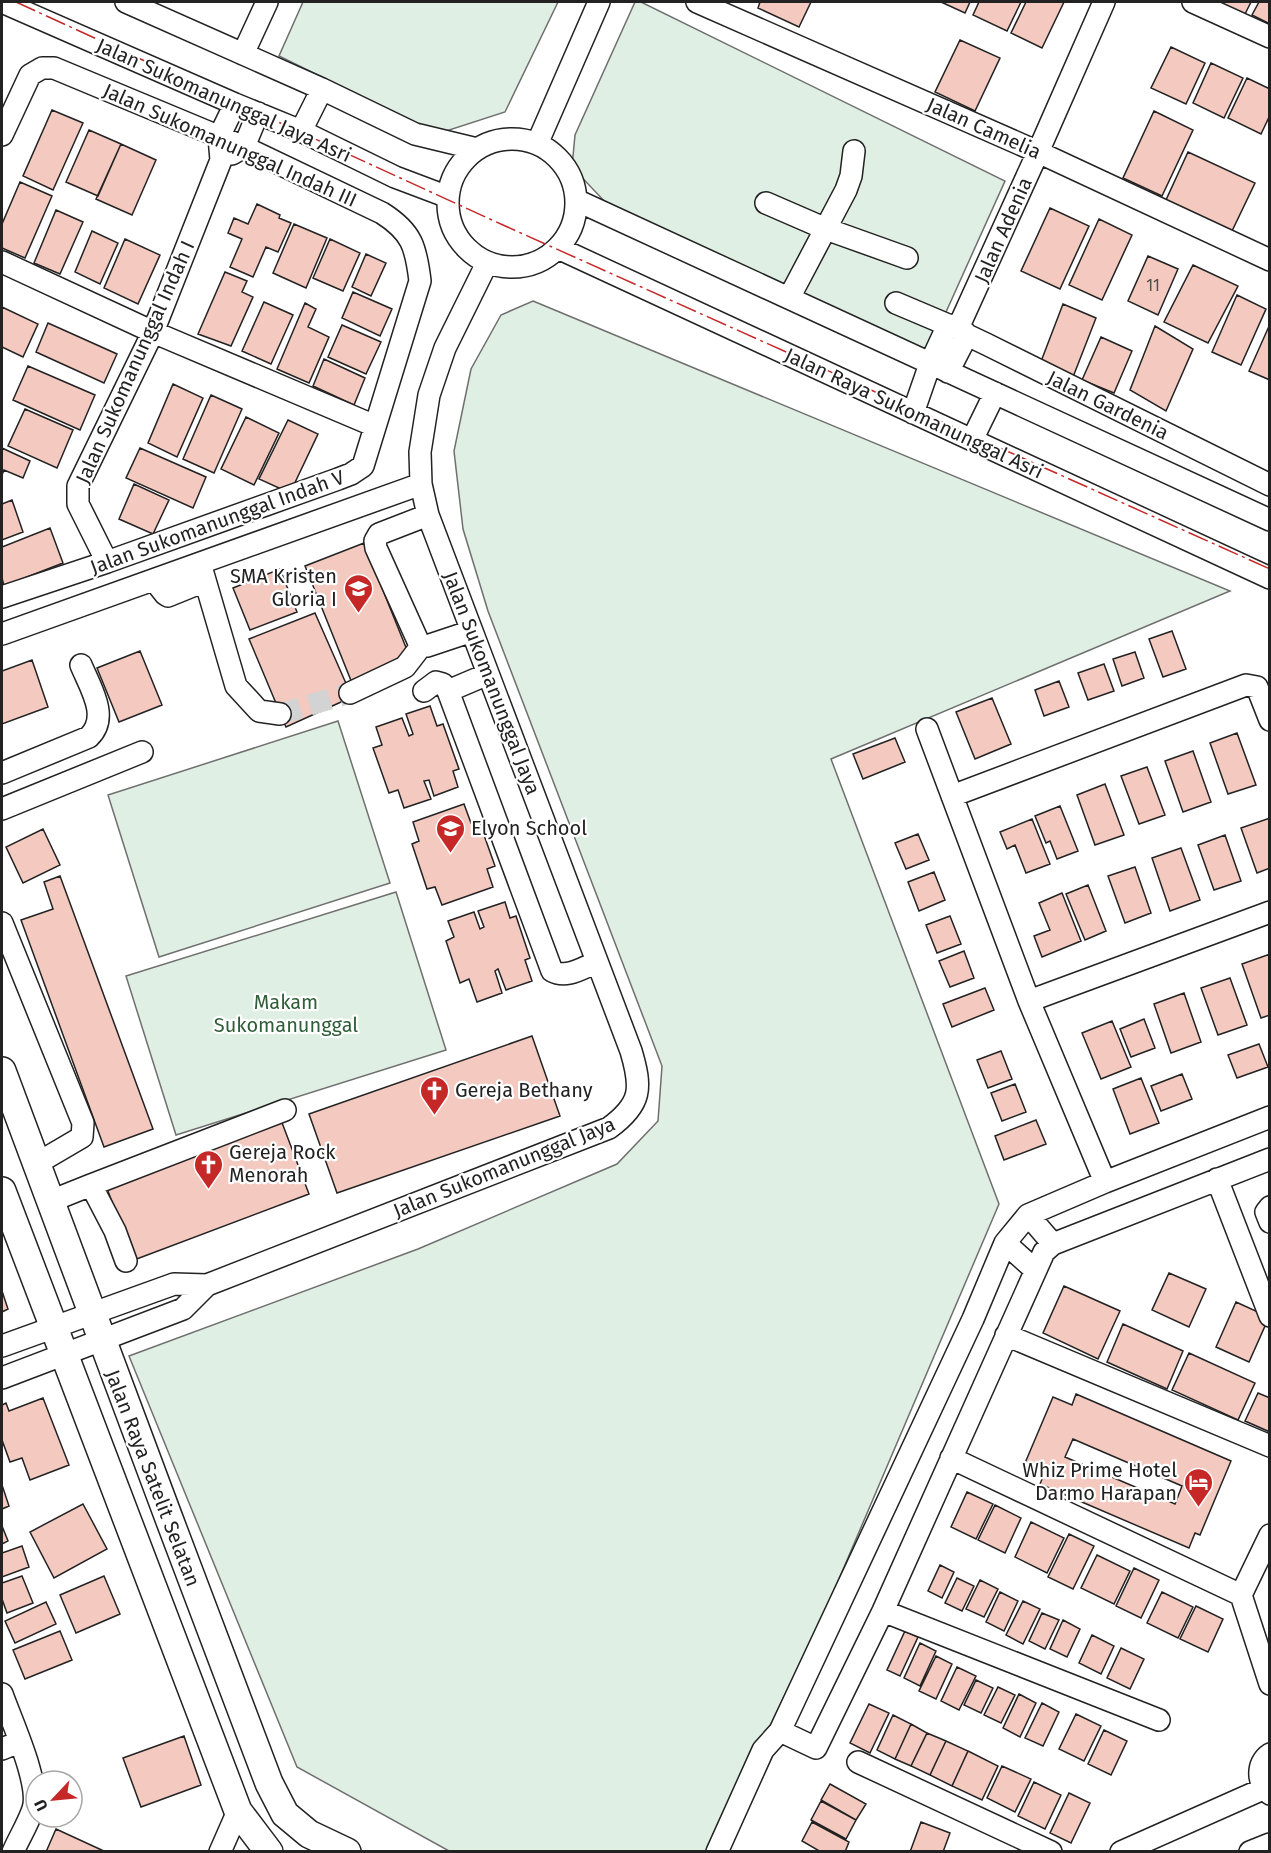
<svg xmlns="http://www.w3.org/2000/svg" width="1271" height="1853" viewBox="0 0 1271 1853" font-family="'Fira Sans',sans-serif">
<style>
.green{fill:#e0efe3;stroke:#6f6f6f;stroke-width:1.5}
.building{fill:#f3c9c0;stroke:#222;stroke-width:1.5;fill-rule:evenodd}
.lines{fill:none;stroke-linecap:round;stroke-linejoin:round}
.minor-tunnel{stroke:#d3d3d3;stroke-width:21;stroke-dasharray:21 10;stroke-linecap:butt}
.minor-casing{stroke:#222;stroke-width:24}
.major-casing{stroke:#222;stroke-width:30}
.minor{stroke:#fff;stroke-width:21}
.major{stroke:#fff;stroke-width:27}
.power{stroke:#c62828;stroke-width:1.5;stroke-dasharray:21 4.5 3 4.5;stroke-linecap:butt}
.labels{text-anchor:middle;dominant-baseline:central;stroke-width:4.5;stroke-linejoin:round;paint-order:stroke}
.number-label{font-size:16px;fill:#564c4a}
.street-label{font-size:20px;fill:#222;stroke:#fff}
.poi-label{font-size:20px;fill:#222;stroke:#fff;text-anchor:start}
.park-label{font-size:20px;fill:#2f5e38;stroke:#fff}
</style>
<rect width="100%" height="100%" fill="#fff"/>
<!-- green -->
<path class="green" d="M 303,2 L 558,2 L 505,112 L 437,134 L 279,56 Z
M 635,2 L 641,2 L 1005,181 L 928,352 L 607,204 L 572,167 L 575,135 Z
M 533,301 L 1230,591 L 831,759 L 999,1204 L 827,1607 L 710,1851 L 449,1851 L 297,1767 L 129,1356 L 418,1249 L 617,1164 L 658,1121 L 662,1066 L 488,611 L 463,529 L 454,451 L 471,369 L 501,315 Z
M 338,721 L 390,883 L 159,957 L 108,795 Z
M 396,892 L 446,1050 L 176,1135 L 126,976 Z"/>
<!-- building -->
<path class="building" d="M 760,2 L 811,2 L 799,27 L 758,8 Z
M 941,2 L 970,2 L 965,13 Z
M 979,2 L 1021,2 L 1007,31 L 973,15 Z
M 1026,2 L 1064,2 L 1042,48 L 1011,33 Z
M 1214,2 L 1251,2 L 1244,16 Z
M 1259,2 L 1270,2 L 1270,24 L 1252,15 Z
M 960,40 L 1000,58 L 975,111 L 935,92 Z
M 1171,47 L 1205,63 L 1186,104 L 1151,88 Z
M 1211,63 L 1243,78 L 1224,118 L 1193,103 Z
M 1247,78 L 1270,89 L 1270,115 L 1261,134 L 1228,118 Z
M 52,110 L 83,123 L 53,190 L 23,176 Z
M 1154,111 L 1193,130 L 1162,196 L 1123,178 Z
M 89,130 L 121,144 L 98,196 L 66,182 Z
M 121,144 L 156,160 L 132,215 L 96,199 Z
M 1188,152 L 1255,183 L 1232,231 L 1166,200 Z
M 20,182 L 52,196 L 25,258 L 2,248 L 2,224 Z
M 257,204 L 280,215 L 279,218 L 291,223 L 278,252 L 266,247 L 253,277 L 230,267 L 242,239 L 228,233 L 234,218 L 248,224 Z
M 1050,208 L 1089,226 L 1060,289 L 1021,271 Z
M 56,210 L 83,222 L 60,274 L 34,263 Z
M 1099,219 L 1132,235 L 1102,300 L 1069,285 Z
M 294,224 L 327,238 L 306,288 L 273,273 Z
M 92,231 L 118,243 L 100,284 L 75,272 Z
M 125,239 L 160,255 L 138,304 L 104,288 Z
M 330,239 L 360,253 L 343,291 L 313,278 Z
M 366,254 L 386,263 L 371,296 L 352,287 Z
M 1148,256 L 1178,269 L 1158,315 L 1128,301 Z
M 1193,265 L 1238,286 L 1208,343 L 1164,322 Z
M 225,272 L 247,281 L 242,292 L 253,297 L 231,346 L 198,334 Z
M 353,292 L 392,309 L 380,336 L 342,318 Z
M 1237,295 L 1266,309 L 1241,365 L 1212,352 Z
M 264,302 L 293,315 L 271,364 L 242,351 Z
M 305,303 L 316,309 L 308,327 L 329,337 L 309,383 L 277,369 Z
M 1063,304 L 1096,318 L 1073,377 L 1040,364 Z
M 2,307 L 38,324 L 23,357 L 2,347 Z
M 48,323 L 117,354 L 104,383 L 36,352 Z
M 1270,324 L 1270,380 L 1249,371 Z
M 342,325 L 381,342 L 366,374 L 328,357 Z
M 1155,326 L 1193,349 L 1166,411 L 1130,390 Z
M 1101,337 L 1132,351 L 1114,393 L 1082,380 Z
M 324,359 L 365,378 L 354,405 L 313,386 Z
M 28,366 L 95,395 L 80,430 L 13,400 Z
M 173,384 L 203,398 L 177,457 L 148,443 Z
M 211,395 L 242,409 L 214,473 L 183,459 Z
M 25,409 L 73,430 L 57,468 L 8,446 Z
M 246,417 L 279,433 L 254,485 L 221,469 Z
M 288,420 L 318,434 L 290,493 L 259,479 Z
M 2,448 L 30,461 L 23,478 L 4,470 L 2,475 Z
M 140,448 L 206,477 L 193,508 L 126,478 Z
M 134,484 L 169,500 L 153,534 L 119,519 Z
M 12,500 L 23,532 L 2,540 L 2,504 Z
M 50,528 L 63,563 L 4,586 L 2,578 L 2,547 Z
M 364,543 L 411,660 L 352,683 L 305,566 Z
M 280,569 L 297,612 L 250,630 L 233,588 Z
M 315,613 L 352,697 L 286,727 L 249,639 Z
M 1172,631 L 1186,669 L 1163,677 L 1149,639 Z
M 140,651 L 162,705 L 119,722 L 97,668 Z
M 1135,652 L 1144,678 L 1122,686 L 1113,659 Z
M 32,660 L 48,707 L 2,724 L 2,671 Z
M 1104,664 L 1114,691 L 1088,700 L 1078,673 Z
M 1059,681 L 1069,707 L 1044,716 L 1035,690 Z
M 992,698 L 1011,744 L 975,759 L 956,712 Z
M 430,706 L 437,726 L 443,724 L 459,769 L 453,771 L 458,787 L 434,796 L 429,780 L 424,781 L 431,799 L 404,808 L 398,790 L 389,793 L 373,748 L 382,745 L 376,727 L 402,718 L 409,736 L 413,734 L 406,714 Z
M 1237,733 L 1256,785 L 1228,794 L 1210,743 Z
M 895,738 L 905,762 L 863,779 L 853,754 Z
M 1193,751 L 1211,802 L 1183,812 L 1165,761 Z
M 1147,767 L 1165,815 L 1139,824 L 1121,776 Z
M 1105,784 L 1124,835 L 1095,845 L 1077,795 Z
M 464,804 L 471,823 L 479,821 L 495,866 L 487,869 L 493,887 L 442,905 L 435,887 L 427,889 L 412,844 L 419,841 L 413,822 Z
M 1060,806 L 1078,851 L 1057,859 L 1050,841 L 1046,843 L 1035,816 Z
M 1270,818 L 1270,868 L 1257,873 L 1241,828 Z
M 1032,819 L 1050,864 L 1026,873 L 1015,845 L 1007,849 L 1000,832 Z
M 43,829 L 60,865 L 23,883 L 6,847 Z
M 918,834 L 929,860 L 906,869 L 895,843 Z
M 1225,835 L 1241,881 L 1214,890 L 1198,845 Z
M 1181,848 L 1200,900 L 1170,911 L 1152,858 Z
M 1135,867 L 1151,913 L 1125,923 L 1108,876 Z
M 934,872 L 945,900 L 919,911 L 908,882 Z
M 60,876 L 153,1129 L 104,1147 L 21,920 L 53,909 L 44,882 Z
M 1088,885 L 1106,931 L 1085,940 L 1066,894 Z
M 1062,893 L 1081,941 L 1042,957 L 1034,936 L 1050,930 L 1039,903 Z
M 505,902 L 510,918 L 516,916 L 530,958 L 525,960 L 532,981 L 506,990 L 498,969 L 495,971 L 502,993 L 477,1002 L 469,979 L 460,983 L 446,941 L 454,937 L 448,921 L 474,912 L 480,929 L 484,927 L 478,911 Z
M 950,916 L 961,944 L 937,953 L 926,925 Z
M 964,951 L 974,978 L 950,987 L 939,961 Z
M 1270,954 L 1270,1015 L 1261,1018 L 1242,964 Z
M 1230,978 L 1247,1025 L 1218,1035 L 1201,988 Z
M 985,988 L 994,1010 L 952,1027 L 943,1004 Z
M 1184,993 L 1201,1042 L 1171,1053 L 1154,1004 Z
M 1144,1019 L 1155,1048 L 1131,1057 L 1120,1029 Z
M 1112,1021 L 1131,1067 L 1101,1079 L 1082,1033 Z
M 532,1036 L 560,1116 L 337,1193 L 309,1114 Z
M 1259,1044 L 1268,1067 L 1237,1078 L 1228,1055 Z
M 1001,1051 L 1012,1079 L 988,1088 L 977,1060 Z
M 1182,1074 L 1192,1099 L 1161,1111 L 1151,1086 Z
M 1141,1078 L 1159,1123 L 1130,1134 L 1113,1089 Z
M 1015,1084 L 1026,1112 L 1002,1121 L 991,1093 Z
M 281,1120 L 309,1194 L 134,1260 L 106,1186 Z
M 1036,1120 L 1046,1144 L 1004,1160 L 995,1136 Z
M 1169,1273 L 1206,1289 L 1189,1327 L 1152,1310 Z
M 1064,1286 L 1120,1311 L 1098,1359 L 1043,1333 Z
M 2,1291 L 8,1309 L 2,1312 Z
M 1236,1302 L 1269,1317 L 1249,1362 L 1216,1347 Z
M 1123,1324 L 1183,1351 L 1167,1389 L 1107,1362 Z
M 1189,1353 L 1255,1383 L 1238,1420 L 1172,1390 Z
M 1258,1393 L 1270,1398 L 1270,1432 L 1245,1421 Z
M 1076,1394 L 1231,1461 L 1200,1535 L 1195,1533 L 1189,1548 L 1040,1484 L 1045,1472 L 1025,1463 L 1053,1397 L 1072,1405 ZM 1073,1439 L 1182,1486 L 1175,1504 L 1065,1457 Z
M 43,1398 L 69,1465 L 30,1480 L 22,1458 L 10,1462 L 2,1440 L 2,1405 L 6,1403 L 9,1411 Z
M 2,1485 L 9,1506 L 2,1509 Z
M 967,1492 L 993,1504 L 976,1539 L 951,1527 Z
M 83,1504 L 107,1549 L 54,1578 L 30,1532 Z
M 995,1505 L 1021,1518 L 1005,1553 L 978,1540 Z
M 1031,1522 L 1064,1538 L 1047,1573 L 1015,1557 Z
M 2,1526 L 8,1541 L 2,1544 Z
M 1069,1534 L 1094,1546 L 1073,1589 L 1048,1577 Z
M 22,1546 L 29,1567 L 2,1577 L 2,1553 Z
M 1097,1555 L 1130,1571 L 1114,1604 L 1081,1588 Z
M 940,1565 L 954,1572 L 942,1598 L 928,1591 Z
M 1134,1568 L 1159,1580 L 1141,1618 L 1116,1606 Z
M 22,1576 L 33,1603 L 7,1613 L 2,1599 L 2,1583 Z
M 104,1576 L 120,1614 L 76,1633 L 60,1595 Z
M 957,1578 L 974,1586 L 962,1611 L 945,1603 Z
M 980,1580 L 998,1589 L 984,1617 L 966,1609 Z
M 1000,1592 L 1018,1601 L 1004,1631 L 986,1622 Z
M 1162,1592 L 1193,1607 L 1178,1638 L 1147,1623 Z
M 1023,1601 L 1040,1609 L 1023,1644 L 1006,1635 Z
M 46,1602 L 56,1624 L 15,1643 L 5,1621 Z
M 1196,1606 L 1223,1619 L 1208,1652 L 1180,1639 Z
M 1042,1613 L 1059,1620 L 1045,1649 L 1029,1641 Z
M 1063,1620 L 1080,1629 L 1067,1657 L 1050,1649 Z
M 60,1631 L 72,1660 L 25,1679 L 13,1650 Z
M 905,1631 L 918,1637 L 900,1676 L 887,1670 Z
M 1092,1635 L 1114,1646 L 1101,1674 L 1079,1663 Z
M 920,1643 L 936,1651 L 920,1686 L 904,1678 Z
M 1121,1648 L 1144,1659 L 1130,1689 L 1107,1678 Z
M 936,1656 L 952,1664 L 936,1699 L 919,1691 Z
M 957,1667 L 976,1676 L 959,1710 L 941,1701 Z
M 976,1680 L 993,1688 L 981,1713 L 964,1705 Z
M 998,1687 L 1015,1695 L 1001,1723 L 984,1715 Z
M 1019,1694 L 1036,1703 L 1020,1737 L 1003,1728 Z
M 1042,1703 L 1059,1712 L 1043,1746 L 1025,1738 Z
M 869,1704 L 889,1713 L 870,1753 L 850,1743 Z
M 1076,1714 L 1101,1726 L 1084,1761 L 1059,1749 Z
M 893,1715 L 911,1724 L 895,1759 L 877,1750 Z
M 911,1724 L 927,1733 L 911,1766 L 895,1759 Z
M 1104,1730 L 1127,1741 L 1111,1775 L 1088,1764 Z
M 927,1733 L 946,1741 L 930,1775 L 911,1766 Z
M 184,1736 L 201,1785 L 141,1807 L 123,1758 Z
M 946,1741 L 968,1751 L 952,1786 L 930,1775 Z
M 968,1751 L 998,1766 L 982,1800 L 952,1786 Z
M 1002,1766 L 1031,1779 L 1015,1812 L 987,1798 Z
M 1034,1782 L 1061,1795 L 1045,1829 L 1018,1816 Z
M 830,1784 L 866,1804 L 856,1820 L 821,1800 Z
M 1069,1793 L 1090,1803 L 1071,1843 L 1050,1833 Z
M 821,1801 L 856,1820 L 846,1839 L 811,1820 Z
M 812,1822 L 849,1842 L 845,1852 L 821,1852 L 802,1841 Z
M 921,1822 L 950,1833 L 943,1852 L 910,1852 Z
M 56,1829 L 106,1852 L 46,1852 Z"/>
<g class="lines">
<!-- minor-tunnel -->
<path class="minor-tunnel" d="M 280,714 L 350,693"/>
<defs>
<path id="minor" d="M 2,2 L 235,104 L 301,131 L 395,177 L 448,197
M 126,2 L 322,89 L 415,134 L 477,149
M 697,2 L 1038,152 L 1270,260
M 1193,2 L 1270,37
M 243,54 L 267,2
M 301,131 L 322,89
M 2,135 L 30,75 L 42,68 L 54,68 L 244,147 L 382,213 C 412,232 416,247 420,281 L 363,466 L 351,474 L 338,479 L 107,562 L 2,597
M448 203a64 64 0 1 1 128 0a64 64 0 1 1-128 0Z
M 537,144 L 599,2
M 232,154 L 244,147 L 258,113
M 576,200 L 1270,520
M 766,203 L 826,229 L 907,258
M 558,248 L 1270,578
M 2,262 L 153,332 L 375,426
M 789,298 L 846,190 L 851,176 L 854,151
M 896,303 L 948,325 L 959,326 L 967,335 L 986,344 L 1270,485
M 959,326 L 1038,152 L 1104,2
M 948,372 L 967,335
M 913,413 L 930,364 L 948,325
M 972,440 L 995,393
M 428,515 L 379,534 L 375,541 L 376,548 L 418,641 L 422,645 L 427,646 L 472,631
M 107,562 L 78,504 L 78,486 L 153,332 L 221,160 L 219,137 L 235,104
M 200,563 L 236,686 L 259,711 L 280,714
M 154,580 L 165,594 L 168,596 L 205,581
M 2,634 L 421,484
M 488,674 L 448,691 L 552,971 C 567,979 582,968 597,962
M 424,691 L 436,682 L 443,684 L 448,691
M 350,693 L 405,667 L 422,645
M 927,729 L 1029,1001 L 1105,1182
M 2,773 L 89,737 C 110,717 90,687 81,665
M 952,796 L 1246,685 L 1257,687 L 1270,720
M 2,809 L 142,752
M 2,923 L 83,1123 L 82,1137 L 36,1164
M 1029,1001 L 1270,912
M 1217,1179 L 1270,1316
M 91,1185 L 285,1110
M 51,1201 L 91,1185 L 115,1231 L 126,1261
M 1270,1207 L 1266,1212 L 1270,1222
M 1028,1215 L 1053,1244
M 1005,1243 L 1034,1269
M 1006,1335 L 1270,1446
M 2,1346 L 174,1284 L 207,1285
M 2,1378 L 183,1309 L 207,1285 L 609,1128 C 642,1104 642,1088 631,1051 L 428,515 L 421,484 L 420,452 L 429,395 L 445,348 L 487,263
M 951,1458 L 1241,1595 L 1270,1684
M 1241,1595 L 1270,1535
M 883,1611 L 1159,1720
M 2,1694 C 11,1720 41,1784 33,1809 C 28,1824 19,1838 13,1852
M 780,1731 L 816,1748 L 883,1611 L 1044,1252 L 1053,1244 L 1270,1159
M 2,1749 L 19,1742
M 1270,1754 C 1256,1763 1257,1784 1270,1794
M 858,1762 L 1051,1852
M 220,1852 L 238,1811
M 717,1852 L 763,1750 L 780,1731 L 973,1319 L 1005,1243 L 1028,1215 L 1105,1182 L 1270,1117
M 1121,1852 L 1263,1789
M 1250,1852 L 1270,1844"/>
<path id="major" d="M 2,1071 C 90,1309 179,1546 269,1783 L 285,1814 L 309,1834 L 347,1852
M 2,1191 L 238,1811 L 269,1852"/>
</defs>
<!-- minor casing -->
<use href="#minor" class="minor-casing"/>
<!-- major casing -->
<use href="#major" class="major-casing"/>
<!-- minor -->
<use href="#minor" class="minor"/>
<!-- major -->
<use href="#major" class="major"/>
<!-- power -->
<path class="power" d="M 16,2 L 503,225 L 1270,569"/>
</g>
<!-- icons -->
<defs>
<symbol id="school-pin" viewBox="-11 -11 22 30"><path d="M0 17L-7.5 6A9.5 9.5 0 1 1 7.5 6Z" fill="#c62828" stroke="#fff"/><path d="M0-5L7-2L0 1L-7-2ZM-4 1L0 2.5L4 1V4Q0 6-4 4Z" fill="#fff"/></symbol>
<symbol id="church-pin" viewBox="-11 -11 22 30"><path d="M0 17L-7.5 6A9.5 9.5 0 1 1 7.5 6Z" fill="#c62828" stroke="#fff"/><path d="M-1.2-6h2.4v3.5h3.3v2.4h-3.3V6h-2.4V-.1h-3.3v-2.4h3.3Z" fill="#fff"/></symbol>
<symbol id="hotel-pin" viewBox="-11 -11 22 30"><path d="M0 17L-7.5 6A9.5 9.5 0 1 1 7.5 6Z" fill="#c62828" stroke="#fff"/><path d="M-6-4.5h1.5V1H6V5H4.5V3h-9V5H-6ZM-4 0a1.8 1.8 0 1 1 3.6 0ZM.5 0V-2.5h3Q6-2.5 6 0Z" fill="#fff"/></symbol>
</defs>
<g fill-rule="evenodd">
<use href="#school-pin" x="342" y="572" width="33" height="45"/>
<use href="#school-pin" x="434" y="812" width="33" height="45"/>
<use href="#church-pin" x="418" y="1074" width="33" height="45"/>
<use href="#church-pin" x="192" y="1148" width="33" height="45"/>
<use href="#hotel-pin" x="1182" y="1466" width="33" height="45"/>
</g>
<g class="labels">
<!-- number labels -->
<g class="number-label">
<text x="1153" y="285">11</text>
</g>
<!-- street labels -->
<g class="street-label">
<text transform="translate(224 100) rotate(24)">Jalan Sukomanunggal Jaya Asri</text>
<text transform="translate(984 128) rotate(24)">Jalan Camelia</text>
<text transform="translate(230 145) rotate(24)">Jalan Sukomanunggal Indah III</text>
<text transform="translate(1003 230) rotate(-66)">Jalan Adenia</text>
<text transform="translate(135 362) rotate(-66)">Jalan Sukomanunggal Indah I</text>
<text transform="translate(1108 405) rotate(26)">Jalan Gardenia</text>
<text transform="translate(914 413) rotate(25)">Jalan Raya Sukomanunggal Asri</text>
<text transform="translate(217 522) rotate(-20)">Jalan Sukomanunggal Indah V</text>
<text transform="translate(492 683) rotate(69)">Jalan Sukomanunggal Jaya</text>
<text transform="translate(504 1167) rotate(-22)">Jalan Sukomanunggal Jaya</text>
<text transform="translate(153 1478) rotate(69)">Jalan Raya Satelit Selatan</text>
</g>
<!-- poi labels -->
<g class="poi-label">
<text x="337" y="576" text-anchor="end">SMA Kristen<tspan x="337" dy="23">Gloria I</tspan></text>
<text x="471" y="828">Elyon School</text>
<text x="455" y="1090">Gereja Bethany</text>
<text x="229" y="1152">Gereja Rock<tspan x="229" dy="23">Menorah</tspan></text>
<text x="1177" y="1470" text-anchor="end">Whiz Prime Hotel<tspan x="1177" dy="23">Darmo Harapan</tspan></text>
</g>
<!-- park labels -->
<g class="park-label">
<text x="286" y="1002">Makam<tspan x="286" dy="23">Sukomanunggal</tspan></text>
</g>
</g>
<!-- border -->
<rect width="1271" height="1853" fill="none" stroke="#222222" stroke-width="6"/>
<!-- north arrow -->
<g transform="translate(54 1799) rotate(244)"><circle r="28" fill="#ffffff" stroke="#a7a7a7" stroke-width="1.5"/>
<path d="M0-4.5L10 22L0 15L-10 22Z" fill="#c62828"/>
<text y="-9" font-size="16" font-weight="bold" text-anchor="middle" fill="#222222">U</text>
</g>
</svg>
